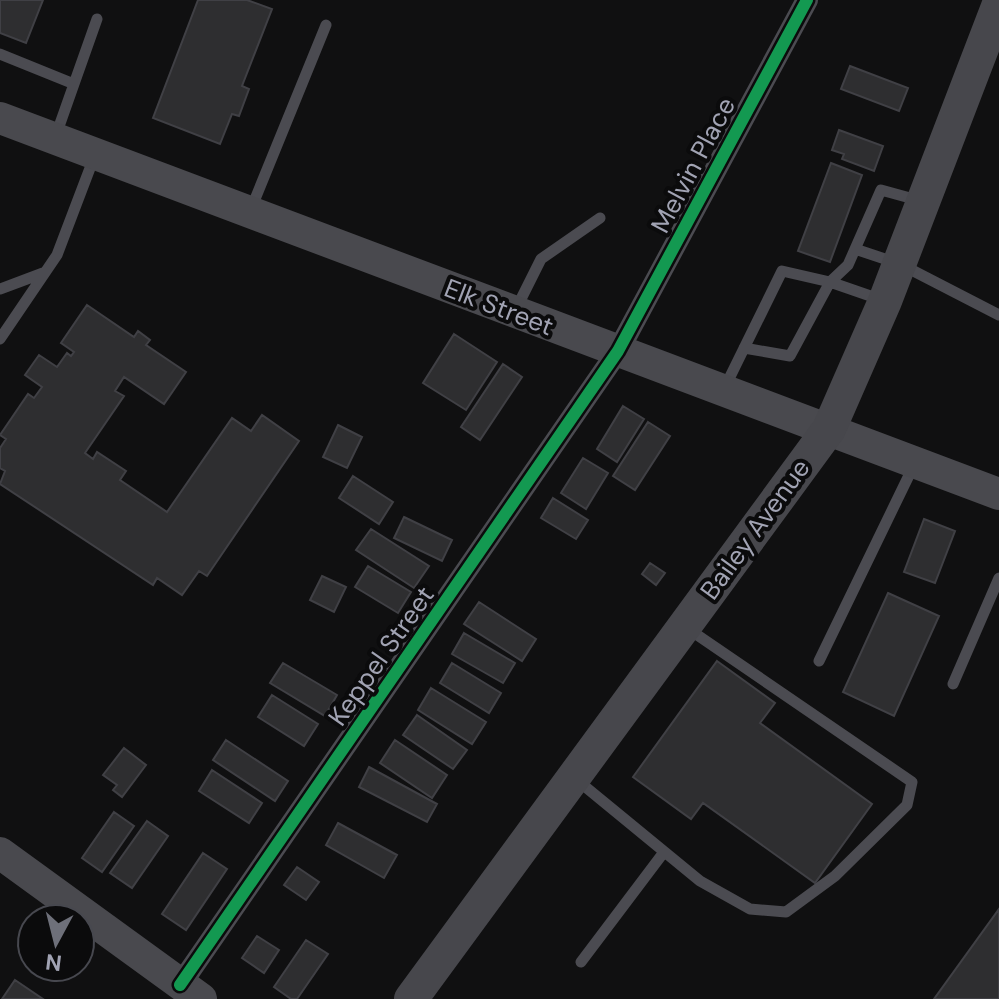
<svg xmlns="http://www.w3.org/2000/svg" width="999" height="999" viewBox="0 0 999 999" font-family="'DM Sans',sans-serif">
<style>
.building{fill:#2e2e30;stroke:#404045;stroke-width:2}
.lines{fill:none;stroke-linecap:round;stroke-linejoin:round}
.lane{stroke:#4b4b51;stroke-width:11}
.street{stroke:#4b4b51;stroke-width:22}
.secondary{stroke:#49494e;stroke-width:32}
.primary{stroke:#47474c;stroke-width:34}
.cycleway-casing{stroke:#0b0b0c;stroke-width:17}
.cycleway{stroke:#139951;stroke-width:12}
.labels{text-anchor:middle;dominant-baseline:central;stroke-width:8;stroke-linejoin:round;paint-order:stroke}
.street-label{font-size:26px;fill:#a1a3b3;stroke:#0b0b0c}
</style>
<rect width="100%" height="100%" fill="#101011"/>
<!-- building -->
<path class="building" d="M 0,0 L 43,0 L 26,43 L 0,33 Z
M 198,0 L 247,0 L 272,9 L 242,86 L 249,89 L 239,116 L 232,114 L 220,144 L 153,118 Z
M 850,66 L 908,88 L 899,111 L 841,89 Z
M 839,130 L 883,146 L 874,171 L 842,159 L 844,154 L 832,150 Z
M 831,163 L 862,175 L 830,262 L 798,251 Z
M 87,305 L 134,337 L 138,331 L 150,340 L 146,345 L 186,372 L 164,404 L 124,377 L 115,391 L 124,396 L 85,453 L 93,459 L 97,452 L 126,471 L 120,480 L 167,512 L 232,418 L 251,431 L 262,415 L 299,441 L 207,576 L 199,571 L 182,595 L 157,578 L 153,585 L 0,484 L 5,471 L 0,468 L 0,448 L 6,439 L 0,435 L 28,394 L 34,398 L 42,387 L 25,375 L 39,355 L 57,367 L 67,353 L 71,356 L 74,352 L 61,343 Z
M 454,334 L 497,362 L 466,410 L 423,383 Z
M 503,364 L 522,377 L 480,440 L 461,427 Z
M 623,406 L 644,419 L 617,462 L 597,449 Z
M 648,422 L 670,436 L 635,490 L 613,476 Z
M 338,425 L 362,437 L 347,468 L 323,457 Z
M 583,458 L 608,473 L 586,509 L 561,493 Z
M 353,476 L 393,502 L 379,524 L 339,498 Z
M 553,498 L 588,520 L 576,539 L 541,518 Z
M 404,517 L 452,540 L 442,561 L 394,538 Z
M 924,519 L 955,531 L 935,583 L 904,572 Z
M 371,529 L 429,566 L 414,588 L 356,550 Z
M 650,563 L 665,573 L 656,585 L 642,574 Z
M 368,566 L 411,592 L 398,613 L 355,587 Z
M 322,576 L 346,587 L 334,612 L 310,600 Z
M 888,593 L 939,616 L 894,716 L 843,692 Z
M 479,602 L 536,639 L 522,661 L 464,624 Z
M 464,633 L 515,663 L 503,683 L 452,654 Z
M 717,661 L 775,703 L 760,723 L 872,804 L 815,883 L 703,803 L 691,819 L 633,777 Z
M 283,663 L 337,695 L 325,716 L 270,683 Z
M 452,663 L 501,693 L 489,713 L 440,683 Z
M 431,688 L 486,722 L 472,744 L 418,710 Z
M 272,695 L 318,724 L 304,746 L 258,717 Z
M 417,715 L 467,750 L 453,769 L 403,735 Z
M 226,740 L 288,781 L 275,801 L 213,760 Z
M 395,740 L 447,775 L 432,798 L 380,763 Z
M 124,748 L 146,765 L 122,797 L 113,790 L 117,785 L 103,775 Z
M 369,767 L 437,804 L 427,822 L 359,787 Z
M 212,770 L 262,803 L 249,823 L 199,791 Z
M 114,812 L 134,826 L 102,872 L 82,858 Z
M 147,821 L 168,836 L 132,888 L 110,873 Z
M 338,823 L 397,855 L 384,878 L 326,845 Z
M 203,853 L 227,869 L 186,930 L 162,914 Z
M 297,867 L 319,882 L 306,900 L 284,885 Z
M 999,909 L 999,999 L 934,999 Z
M 257,936 L 279,950 L 264,973 L 242,958 Z
M 306,940 L 328,954 L 297,999 L 291,999 L 274,987 Z
M 15,980 L 43,999 L 2,999 Z"/>
<g class="lines">
<!-- lane -->
<path class="lane" d="M 0,54 L 74,84 L 56,135
M 74,84 L 97,19
M 251,209 L 326,25
M 855,249 L 900,264 L 999,315
M 0,289 L 43,273
M 516,309 L 541,259 L 600,218
M 0,339 L 57,255 L 95,155
M 744,348 L 790,356 L 830,282 L 848,265 L 881,190 L 921,201
M 724,389 L 782,271 L 830,282 L 882,300
M 819,661 L 914,465
M 953,684 L 999,578
M 577,780 L 700,881 L 750,909 L 786,912 L 835,876 L 907,805 L 912,782 L 687,628
M 581,962 L 664,852"/>
<!-- street -->
<path class="street" d="M 180,985 L 618,351 L 807,0"/>
<!-- secondary -->
<path class="secondary" d="M 0,118 L 999,494
M 0,853 L 201,999"/>
<!-- primary -->
<path class="primary" d="M 411,999 L 829,429 L 885,301 L 999,4"/>
<defs>
<path id="cycleway" d="M 180,985 L 618,351 L 807,0"/>
</defs>
<!-- cycleway casing -->
<use href="#cycleway" class="cycleway-casing"/>
<!-- cycleway -->
<use href="#cycleway" class="cycleway"/>
</g>
<g class="labels">
<!-- street labels -->
<g class="street-label">
<text transform="translate(693 165) rotate(-62)">Melvin Place</text>
<text transform="translate(499 307) rotate(21)">Elk Street</text>
<text transform="translate(755 529) rotate(-54)">Bailey Avenue</text>
<text transform="translate(381 656) rotate(-55)">Keppel Street</text>
</g>
</g>
<!-- north arrow -->
<g transform="translate(56 943) rotate(187)"><circle r="38" fill="#0b0b0c" stroke="#47484f" stroke-width="2"/>
<path d="M0-6L14 30L0 20L-14 30Z" fill="#6e707a"/>
<text y="-12" font-size="22" font-weight="bold" text-anchor="middle" fill="#a1a3b3">N</text>
</g>
</svg>
